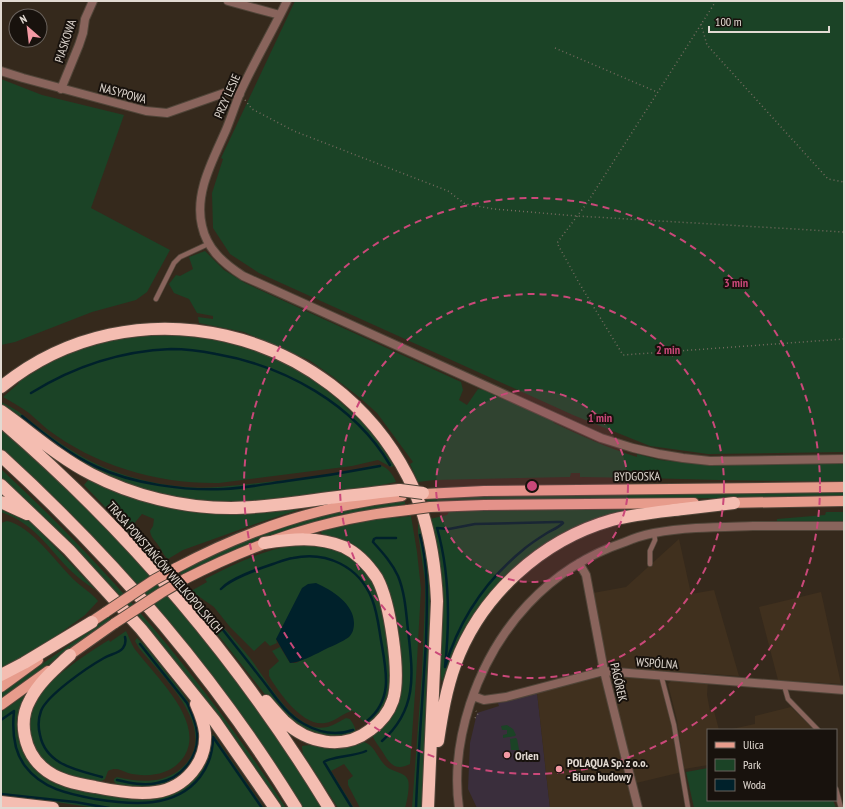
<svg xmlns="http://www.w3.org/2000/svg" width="845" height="809" viewBox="0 0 845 809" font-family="'PT Sans Narrow',sans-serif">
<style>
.commercial{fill:#3a2e3c}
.built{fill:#40301e}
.green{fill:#1b4326}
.water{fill:#00212b}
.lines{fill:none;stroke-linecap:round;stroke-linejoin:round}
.stream{stroke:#00212b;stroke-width:2.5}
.lane-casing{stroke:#514539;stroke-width:6}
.street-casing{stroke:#514539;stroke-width:10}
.primary-casing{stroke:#514539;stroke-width:12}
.highway-casing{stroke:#514539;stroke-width:14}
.path{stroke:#766b60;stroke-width:1.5;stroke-dasharray:1 3;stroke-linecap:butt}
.lane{stroke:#89645c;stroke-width:4.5}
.street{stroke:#89645c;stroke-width:8}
.primary{stroke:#e79c8c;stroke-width:10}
.highway{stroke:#f4bdb1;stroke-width:12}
.primary-bridge-casing{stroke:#514539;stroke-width:12;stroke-linecap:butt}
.highway-bridge-casing{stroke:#514539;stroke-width:14;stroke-linecap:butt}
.primary-bridge{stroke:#e79c8c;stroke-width:10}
.highway-bridge{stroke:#f4bdb1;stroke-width:12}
.ring{fill:none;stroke:#ca4879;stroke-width:2;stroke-dasharray:7 5}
.poi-dot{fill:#f49aa4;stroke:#18120d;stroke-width:1.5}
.labels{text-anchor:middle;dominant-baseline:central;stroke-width:4;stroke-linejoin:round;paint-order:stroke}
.street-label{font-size:12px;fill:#e2dad2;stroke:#18120d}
.poi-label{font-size:12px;font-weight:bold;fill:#e2dad2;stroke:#18120d;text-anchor:start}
.centre{fill:#ca4879;stroke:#18120d;stroke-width:2}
.ring-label{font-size:12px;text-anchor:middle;font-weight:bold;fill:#ca4879;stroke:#18120d;stroke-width:4;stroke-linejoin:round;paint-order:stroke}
</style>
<rect width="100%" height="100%" fill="#35291c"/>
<!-- commercial -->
<path class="commercial" d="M 537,692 L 550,808 L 477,808 L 468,789 L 470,743 L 477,713 L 499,706 L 498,703 Z"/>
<!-- built -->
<path class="built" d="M 679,539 L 691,594 L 714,590 L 739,676 L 616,667 L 606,660 L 593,593 L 626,587 Z
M 821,592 L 841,684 L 778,680 L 759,607 Z
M 604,671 L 661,675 L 682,772 L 632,784 Z
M 601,677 L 633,808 L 550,808 L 537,692 Z
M 674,678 L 708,680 L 707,695 L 710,711 L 714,711 L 719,730 L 708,730 L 708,765 L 684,769 L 677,720 L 668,684 Z
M 791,707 L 814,730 L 727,730 L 755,724 L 755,716 Z"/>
<!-- green -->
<path class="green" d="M 295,1 L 844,1 L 844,452 L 708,454 L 650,446 L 573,415 L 259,273 L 230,254 L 213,228 L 212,193 L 223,159 L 221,158 Z
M 1,79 L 42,95 L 124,115 L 91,208 L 170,250 L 147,292 L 136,300 L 92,312 L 15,342 L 1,345 Z
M 205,251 L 224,270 L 245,283 L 461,382 L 463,390 L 459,400 L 467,405 L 478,389 L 484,390 L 553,421 L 554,423 C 581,436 608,448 637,457 L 637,454 L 660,460 L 695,464 L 844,464 L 844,481 C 756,482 668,478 580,477 L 580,473 L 571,473 L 570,477 L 434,480 L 418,482 L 410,464 L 413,462 L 377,413 L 359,397 L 332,376 L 309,360 L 244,332 L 199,323 L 198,317 L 213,319 L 213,316 L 197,313 L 189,299 L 174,293 L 169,284 L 176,275 L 180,276 L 193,269 L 189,257 Z
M 169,335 C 237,338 299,361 348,409 C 354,414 361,419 366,426 C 376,438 385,452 394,466 L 391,467 L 378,460 L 352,466 L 219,483 C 158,484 96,466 47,429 C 41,424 35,418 29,413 C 21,407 12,402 3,397 L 19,383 L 18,382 C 30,375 43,366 55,360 C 89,341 131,336 169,335 Z
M 1,402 C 9,406 17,410 24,416 C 41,429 57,442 76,453 C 114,477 173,491 218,487 C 262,483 307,478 350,471 C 357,470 374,464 380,465 C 388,468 393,474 396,482 L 352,491 L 303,498 L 221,504 L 165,497 L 121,482 L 69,456 L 1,408 Z
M 1,427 C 40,463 77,499 114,537 C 136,560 159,584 180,609 C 232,672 279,739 323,808 L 303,808 L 278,770 L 193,652 L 127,574 L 60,505 L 1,451 Z
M 1,469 C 111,571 205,682 286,808 L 277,808 L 201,699 L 1,480 Z
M 89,479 L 130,496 L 298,508 L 298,510 L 258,523 L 183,550 L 168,559 C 163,555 162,550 158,545 C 155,540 151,538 150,531 L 153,526 L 154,519 L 142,514 L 133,525 L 152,545 L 155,549 L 158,562 L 84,485 Z
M 844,492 L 844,497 L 491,500 L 427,501 L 427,499 L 488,496 Z
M 394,502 L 405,502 L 405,504 C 375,512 343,514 312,523 C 267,535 224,554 182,575 L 180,573 L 191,566 L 234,545 L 302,520 L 342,510 Z
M 1,506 L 22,515 L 35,526 L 96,590 C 86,584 77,577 69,569 C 47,546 33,523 1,512 Z
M 641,509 C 620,512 602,518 583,526 C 530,549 494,579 465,629 C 459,641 453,653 448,665 C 446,670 444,677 442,682 C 439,667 442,648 442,632 C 443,594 442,556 430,519 L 447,515 L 449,512 L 471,511 Z
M 826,512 L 844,512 L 844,522 L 777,523 L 777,519 L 825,515 Z
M 395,516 L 396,518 L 411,516 L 417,552 L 421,589 L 416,678 L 410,764 C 395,772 389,763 382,751 C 379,746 375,742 373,737 L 374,733 L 398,699 L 379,573 L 322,536 L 321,531 L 372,520 Z
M 418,519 L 425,546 L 430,582 L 430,624 L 422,808 L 412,808 L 422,672 L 425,601 L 425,581 L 418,533 Z
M 7,521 C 31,526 56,562 73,579 C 81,587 91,592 98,601 L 85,615 L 22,661 L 1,672 L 1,523 Z
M 304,544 C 321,546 338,548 353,559 C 364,568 373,580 378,594 C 386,615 394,672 389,694 C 386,706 378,715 371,725 L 364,722 L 353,711 C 343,712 336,722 325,723 C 303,727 279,693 269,676 L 269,670 L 279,661 L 272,651 L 280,647 L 290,663 L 296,663 L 349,637 L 353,630 L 276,639 L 277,643 L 270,646 L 265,641 L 254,651 L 230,627 L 214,607 L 191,591 L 207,582 L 205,579 C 236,563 269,547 304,544 Z
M 189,598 L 203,605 L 209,611 C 223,627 237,642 250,658 C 266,679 287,719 314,727 C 327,730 335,724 346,718 L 350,719 C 353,724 358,730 354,735 L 325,738 L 301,729 L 267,697 Z
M 109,617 L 111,619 L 1,699 L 1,693 Z
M 126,631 C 129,637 131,643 134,648 C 153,674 205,720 185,755 C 180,763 173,769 164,772 C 154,776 139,776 128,773 C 120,770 116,767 108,771 L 105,779 C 98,784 89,780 82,779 C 60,774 43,767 34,746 C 31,738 29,733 30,725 C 30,721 29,715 31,710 C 39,684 86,654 109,640 L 110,642 Z
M 137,638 C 148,648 156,660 165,671 C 188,699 219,736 186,770 C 169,787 156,788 133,787 C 127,786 117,788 114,781 L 114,779 L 117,777 C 137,782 160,784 178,771 C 226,735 163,677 139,648 L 135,641 Z
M 25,695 C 8,729 20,768 56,784 C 71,790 88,792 104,795 C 131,800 163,805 186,786 C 198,777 207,765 210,749 C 211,744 211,738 213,734 L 264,808 L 96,808 L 29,798 L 1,795 L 1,712 Z
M 507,725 L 513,729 L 516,735 L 515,736 L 503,738 L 503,735 L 507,734 L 507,730 L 502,730 L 501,726 Z
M 516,738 L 517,739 L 521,760 L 518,760 L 516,750 L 511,750 L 510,739 Z
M 364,742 C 375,745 378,760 387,767 C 393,772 405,772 408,780 C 410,786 407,802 405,808 L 360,808 L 348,785 L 348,780 L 353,776 L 344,764 L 331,771 L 354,808 L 338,808 L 303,754 L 302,748 L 302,746 C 313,743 324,749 335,748 C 345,748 355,744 364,742 Z
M 708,768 L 708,800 L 833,800 L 836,808 L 694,808 L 686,772 Z"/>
<!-- water -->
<path class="water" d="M 316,583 C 332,590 354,604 354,623 C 354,628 353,633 349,637 C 343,642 329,647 322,651 C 312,656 301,662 290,663 L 276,639 L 302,588 L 308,584 Z"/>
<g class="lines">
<!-- stream -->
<path class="stream" d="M 31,393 C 73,367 121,351 171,349 C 186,349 201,351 216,354 C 285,366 354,404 390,465
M 22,416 C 45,435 69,454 97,467 C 133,484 185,491 224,489 C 245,488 266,484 287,481 C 318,477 349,472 380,466
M 557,522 L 562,522 L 563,523 C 558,528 552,530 547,533 C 539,538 531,543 524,549 C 486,580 459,620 445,667 C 450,620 450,573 437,528 L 449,529 L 475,524 Z
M 221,589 C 231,578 258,569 273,564 C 279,562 286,559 293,558 C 326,551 359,566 372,599 C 378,614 379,630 382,646 C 387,674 392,701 367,721
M 209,612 C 226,634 243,655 260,677 C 273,693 285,714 304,724 C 320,733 336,736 353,730
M 1,720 L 14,711 C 12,730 13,750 25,766 C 42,789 69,794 95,799 C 132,805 175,809 200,777 C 209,765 213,752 213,737 L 262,808
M 382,741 C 418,709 413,674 408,630 C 406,612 405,593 398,576 C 392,563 383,553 373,542 L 374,539 L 376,538 L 396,538
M 102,777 C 77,770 46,765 40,735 C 38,727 38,719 41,711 C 47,695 88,667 104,658 C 110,654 118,654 123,648 C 126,644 126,641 125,637
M 117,780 C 130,783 144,786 157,783 C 181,779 200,757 197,732 C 196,722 191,712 187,703 L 140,644
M 1,794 L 75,802 L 109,808
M 352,808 L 324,762 C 328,757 356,756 366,751
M 416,808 C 418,752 423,696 426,641 C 427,605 429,569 420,535"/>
<defs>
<path id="lane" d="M 156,299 L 174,263 L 180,257 L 208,244
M 650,564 L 650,551 L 655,540 L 654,533
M 661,675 L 674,725 L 688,808
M 784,685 L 788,699 L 818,730
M 836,789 L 841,808"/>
<path id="street" d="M 228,1 L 280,15
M 287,1 C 272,32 254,62 240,93 C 235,105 231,118 226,130 C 213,160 194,193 202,226 C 207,249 223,263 243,276 L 601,438 L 633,448 L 659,454 L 683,458 L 710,461 L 844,459
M 1,71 L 23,78 L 146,111 L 167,113 L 227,92 L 240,94
M 61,89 L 79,45 L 83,33 L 85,19 L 93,1
M 579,563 L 586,575 L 604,671 L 638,808
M 473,696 L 484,700 L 506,697 L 604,671 L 844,690
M 459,808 C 454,772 459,738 470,704 C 495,628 548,568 625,542 C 634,538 644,535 654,533 C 686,527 720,527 753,526 C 784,526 814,526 844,526"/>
<path id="primary" d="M 424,494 L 484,491 L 844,487
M 726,503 L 844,501
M 430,507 L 484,505 L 694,503
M 176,568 C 249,529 320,506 402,496
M 185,579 C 258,542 326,518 408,510
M 85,626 L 106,612
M 64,659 L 115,623
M 1,687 L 38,660
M 1,705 L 48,671"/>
<path id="highway" d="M 1,387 C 133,279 332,328 408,477 C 428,516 435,558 437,601 L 428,808
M 1,411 C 31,432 58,457 91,474 C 133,496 183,508 231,508 C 259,508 287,504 315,500 C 343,496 372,493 400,490
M 1,421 C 129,531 241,663 329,808
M 1,456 C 114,559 216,678 296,808
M 1,485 L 69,550 L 141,629 L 214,720 L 275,808
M 1,502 L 27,514
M 264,543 C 291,539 318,536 344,547 C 357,553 369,566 377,578 C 390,602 401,674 393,700 C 389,712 380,723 370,730 C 343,751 307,743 284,721 C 278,715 272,708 266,701
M 70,655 C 56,668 39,682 30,700 C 18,721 24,751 42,767 C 56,780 77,784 95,787 C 114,791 136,795 156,792 C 185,788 207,762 205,733 C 204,723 200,713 196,704
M 1,675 L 24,663 L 92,622
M 438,741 C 442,715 446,690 455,665 C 480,596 541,540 612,520 C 636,514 659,512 683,509 C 700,507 717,505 734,503
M 1,802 L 53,808"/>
</defs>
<!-- lane casing -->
<use href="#lane" class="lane-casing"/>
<!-- street casing -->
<use href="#street" class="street-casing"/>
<!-- primary casing -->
<use href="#primary" class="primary-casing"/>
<!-- highway casing -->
<use href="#highway" class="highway-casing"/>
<!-- path -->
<path class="path" d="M 716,1 L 587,203 L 557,243 L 579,283 L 623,355 L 844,339
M 701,24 L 707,45 L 828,179 L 844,182
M 555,48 L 657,92
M 245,100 L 252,109 L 294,131 L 448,191 L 465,204 L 494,209 L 577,216 L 844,232
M 475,718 L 478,714 L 476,711"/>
<!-- lane -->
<use href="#lane" class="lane"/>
<!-- street -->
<use href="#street" class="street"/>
<!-- primary -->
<use href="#primary" class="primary"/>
<!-- highway -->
<use href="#highway" class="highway"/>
<defs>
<path id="primary-bridge" d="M 408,510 L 430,507
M 106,612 L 154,580 L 176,568
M 115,623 L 161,593 L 185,579"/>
<path id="highway-bridge" d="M 400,490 L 423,493"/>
</defs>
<!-- primary-bridge casing -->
<use href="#primary-bridge" class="primary-bridge-casing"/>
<!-- highway-bridge casing -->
<use href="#highway-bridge" class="highway-bridge-casing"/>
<!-- primary-bridge -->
<use href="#primary-bridge" class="primary-bridge"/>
<!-- highway-bridge -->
<use href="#highway-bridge" class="highway-bridge"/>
</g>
<!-- distance rings -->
<circle cx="532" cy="486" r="96" fill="#ca4879" fill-opacity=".12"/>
<g class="ring">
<circle cx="532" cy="486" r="96"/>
<circle cx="532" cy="486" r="192"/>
<circle cx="532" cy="486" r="288"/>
</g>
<!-- markers -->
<g class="poi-dot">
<circle cx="507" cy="755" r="4"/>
<circle cx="559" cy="769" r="4"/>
</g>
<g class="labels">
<!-- street labels -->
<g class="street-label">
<text transform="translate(65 41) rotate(-72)">PIASKOWA</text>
<text transform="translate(123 93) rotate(15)">NASYPOWA</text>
<text transform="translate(227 96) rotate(-66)">PRZY LESIE</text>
<text transform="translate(637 476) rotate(-1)">BYDGOSKA</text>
<text transform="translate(165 567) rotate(49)">TRASA POWSTAŃCÓW WIELKOPOLSKICH</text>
<text transform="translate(657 663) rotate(4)">WSPÓLNA</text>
<text transform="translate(619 682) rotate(77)">PAGÓREK</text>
</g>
<!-- poi labels -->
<g class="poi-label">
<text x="515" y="755">Orlen</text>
<text x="567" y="762">POLAQUA Sp. z o.o.<tspan x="567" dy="14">- Biuro budowy</tspan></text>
</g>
</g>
<circle cx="532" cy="486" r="6" class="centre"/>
<g class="ring-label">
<text x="736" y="287">3 min</text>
<text x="668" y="354">2 min</text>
<text x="600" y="422">1 min</text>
</g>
<!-- border -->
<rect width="845" height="809" fill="none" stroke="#e2dad2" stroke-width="4"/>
<!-- legend -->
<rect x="707" y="729" width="130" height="72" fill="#18120d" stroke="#69625c"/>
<rect x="715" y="742" width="20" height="6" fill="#e79c8c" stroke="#69625c"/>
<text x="743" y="749" font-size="12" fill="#e2dad2">Ulica</text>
<rect x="715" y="759" width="20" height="12" fill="#1b4326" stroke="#69625c"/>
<text x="743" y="769" font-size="12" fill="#e2dad2">Park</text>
<rect x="715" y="779" width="20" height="12" fill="#00212b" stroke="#69625c"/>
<text x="743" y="789" font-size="12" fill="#e2dad2">Woda</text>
<!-- north arrow -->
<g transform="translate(28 28) rotate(332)"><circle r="19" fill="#18120d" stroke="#69625c"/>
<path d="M0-3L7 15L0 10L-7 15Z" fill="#f49aa4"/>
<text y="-6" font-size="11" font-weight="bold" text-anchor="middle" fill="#e2dad2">N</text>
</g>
<!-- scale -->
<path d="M709 26v6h120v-6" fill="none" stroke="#e2dad2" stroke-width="2"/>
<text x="715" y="26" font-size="12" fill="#e2dad2" stroke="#18120d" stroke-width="3" paint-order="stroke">100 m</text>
</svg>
